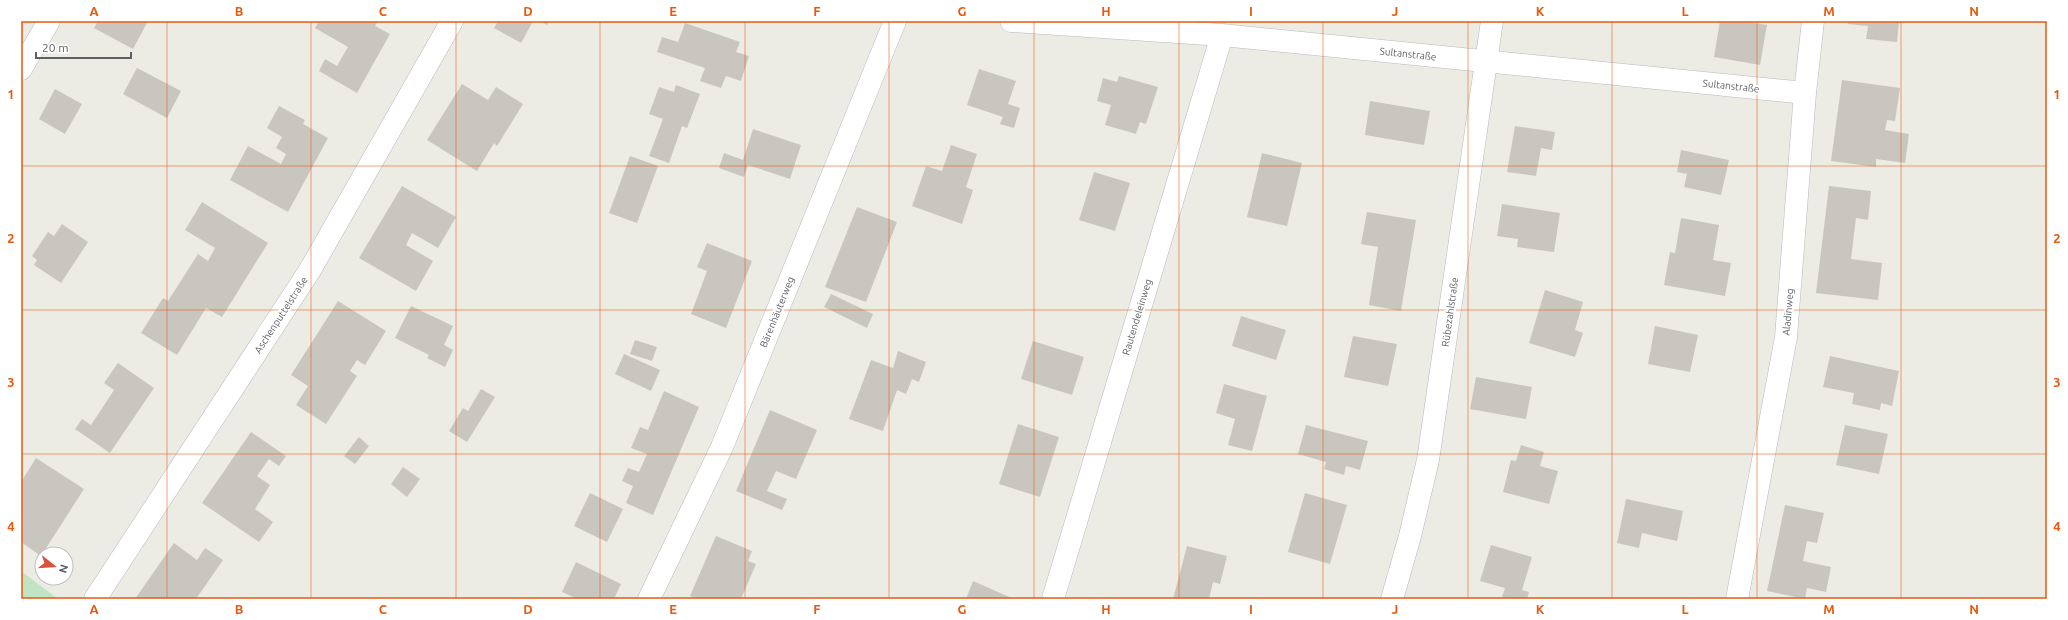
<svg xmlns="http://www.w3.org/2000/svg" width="2068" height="620" viewBox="0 0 2068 620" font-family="Ubuntu,sans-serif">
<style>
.green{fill:#c2e3c4}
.building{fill:#c9c6c0}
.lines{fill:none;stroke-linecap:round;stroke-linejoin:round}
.minor-casing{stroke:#b6b9bd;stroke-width:23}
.minor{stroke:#fff;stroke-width:22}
.grid{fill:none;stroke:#e8590c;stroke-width:1;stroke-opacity:0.55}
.labels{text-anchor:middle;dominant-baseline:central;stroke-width:4;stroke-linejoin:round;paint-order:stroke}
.street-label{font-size:10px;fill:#5c5f63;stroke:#fff}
.neatline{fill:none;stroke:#e8590c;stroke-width:1.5}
.grid-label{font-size:13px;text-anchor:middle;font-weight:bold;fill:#e8590c}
</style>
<rect width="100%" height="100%" fill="#edece4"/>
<!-- green -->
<path class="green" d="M 21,571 L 58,599 L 21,599 Z"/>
<!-- building -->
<path class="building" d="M 98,21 L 148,21 L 133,49 L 94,28 Z
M 319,21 L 378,21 L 375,26 L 390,34 L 357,93 L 319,71 L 325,59 L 337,66 L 348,47 L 315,28 Z
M 498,21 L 533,21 L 521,43 L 494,28 Z
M 540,21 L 549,21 L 547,25 Z
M 1720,21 L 1741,21 L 1767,25 L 1760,65 L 1714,57 Z
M 1848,21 L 1899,21 L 1897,42 L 1866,39 L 1868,26 L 1848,24 Z
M 685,23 L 740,42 L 736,52 L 749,56 L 741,81 L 726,76 L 721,88 L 700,81 L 705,68 L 657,52 L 662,37 L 678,42 Z
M 137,68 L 181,91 L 167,118 L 123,94 Z
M 979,69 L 1016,81 L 1008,104 L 1020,108 L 1014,128 L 1000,124 L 1003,117 L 967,105 Z
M 1119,76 L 1158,87 L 1146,124 L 1140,122 L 1136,134 L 1105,125 L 1111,105 L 1097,101 L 1103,78 L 1117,82 Z
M 1842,80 L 1900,88 L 1895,121 L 1887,120 L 1885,130 L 1909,134 L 1905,163 L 1876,159 L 1876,167 L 1831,161 Z
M 462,84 L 488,100 L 496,87 L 523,104 L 497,146 L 494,143 L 477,171 L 427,140 Z
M 676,85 L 700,94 L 687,128 L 682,126 L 669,163 L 649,156 L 663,119 L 649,114 L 659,87 L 674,92 Z
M 55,89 L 82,104 L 65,134 L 39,119 Z
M 1370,101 L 1430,111 L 1424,145 L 1365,135 Z
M 279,106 L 305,120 L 303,124 L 328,138 L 288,212 L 230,180 L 248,146 L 281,164 L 286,154 L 276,148 L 282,137 L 267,128 Z
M 1515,126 L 1555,132 L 1552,150 L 1541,148 L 1536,176 L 1507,172 Z
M 753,129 L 801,145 L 790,179 L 748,165 L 744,177 L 719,168 L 724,153 L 743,160 Z
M 951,145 L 977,154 L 966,187 L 973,190 L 962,224 L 912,206 L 926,166 L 942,171 Z
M 1681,150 L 1729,160 L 1721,195 L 1684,187 L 1687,174 L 1677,172 Z
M 1262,153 L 1302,163 L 1287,226 L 1247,217 Z
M 630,156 L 658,166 L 637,223 L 609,213 Z
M 1094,172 L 1130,183 L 1115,231 L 1079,220 Z
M 402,186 L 456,217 L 438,248 L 412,233 L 406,245 L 433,261 L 416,291 L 359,258 Z
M 1829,186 L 1871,191 L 1868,220 L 1856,218 L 1851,259 L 1882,263 L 1878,300 L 1816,293 Z
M 202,202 L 268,243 L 222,317 L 206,308 L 177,355 L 141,333 L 163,298 L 168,301 L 198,254 L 208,261 L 215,248 L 185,230 Z
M 1502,204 L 1560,213 L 1554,252 L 1517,247 L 1518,239 L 1497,236 Z
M 857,207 L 897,222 L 866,302 L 825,287 Z
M 1367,212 L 1416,220 L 1401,311 L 1369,305 L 1378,247 L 1361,244 Z
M 1681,218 L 1719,225 L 1713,260 L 1731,263 L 1725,296 L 1664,285 L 1670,252 L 1675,253 Z
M 62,224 L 88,242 L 61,283 L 34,265 L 37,260 L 32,256 L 48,232 L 54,236 Z
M 707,243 L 752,261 L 726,328 L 691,314 L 707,271 L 697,267 Z
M 1545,290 L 1583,302 L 1575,330 L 1583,333 L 1575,357 L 1529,343 Z
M 831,294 L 873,314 L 867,328 L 824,307 Z
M 338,301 L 386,331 L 365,365 L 357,360 L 350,371 L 357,376 L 326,424 L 296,405 L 308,386 L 291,375 Z
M 411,306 L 453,326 L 444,345 L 453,350 L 445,367 L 427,358 L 429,355 L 395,338 Z
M 1241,316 L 1286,330 L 1276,360 L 1232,346 Z
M 1655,326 L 1698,335 L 1690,372 L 1648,364 Z
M 1353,336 L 1397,344 L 1388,386 L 1344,377 Z
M 635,340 L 657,347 L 652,361 L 630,354 Z
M 1033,341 L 1084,357 L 1072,395 L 1021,379 Z
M 898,351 L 926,362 L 919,382 L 912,379 L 906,394 L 897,390 L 883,431 L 849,419 L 871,360 L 893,368 Z
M 624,354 L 660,370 L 651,391 L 615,374 Z
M 1830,356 L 1899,371 L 1892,406 L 1881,403 L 1880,410 L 1852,404 L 1854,393 L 1823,387 Z
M 118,363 L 154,388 L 110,453 L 75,429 L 82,419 L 91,425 L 114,390 L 104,383 Z
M 1476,377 L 1532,387 L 1526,419 L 1470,409 Z
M 1224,384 L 1267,396 L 1252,451 L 1228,445 L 1235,419 L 1216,413 Z
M 481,389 L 495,397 L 467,442 L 449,431 L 463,408 L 468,411 Z
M 664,391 L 699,407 L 653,515 L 626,503 L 633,486 L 622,481 L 628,468 L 639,472 L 647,454 L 631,448 L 640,427 L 648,430 Z
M 770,410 L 817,430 L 796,479 L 776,471 L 767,491 L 787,499 L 782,510 L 736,491 Z
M 1018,424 L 1059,437 L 1040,497 L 999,484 Z
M 1306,425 L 1368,441 L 1360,470 L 1346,466 L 1344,475 L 1324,469 L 1326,462 L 1298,454 Z
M 1845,425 L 1888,434 L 1879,474 L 1836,465 Z
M 251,432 L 286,456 L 279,466 L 269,459 L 257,476 L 270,485 L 255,509 L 273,522 L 259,542 L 202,503 Z
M 359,437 L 369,446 L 355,464 L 344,456 Z
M 1521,445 L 1544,452 L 1540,466 L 1558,471 L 1549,504 L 1503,492 L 1511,460 L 1516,461 Z
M 36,458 L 84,489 L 41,556 L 21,542 L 21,482 Z
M 403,467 L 420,479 L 407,497 L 391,484 Z
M 590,493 L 623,509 L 607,542 L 574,526 Z
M 1305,493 L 1347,505 L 1330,564 L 1288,552 Z
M 1626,499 L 1683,511 L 1677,541 L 1642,533 L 1639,548 L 1617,543 Z
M 1785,505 L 1824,513 L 1817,543 L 1807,541 L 1803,561 L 1831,567 L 1826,592 L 1807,588 L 1805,599 L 1767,591 Z
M 716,536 L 752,551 L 748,561 L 756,564 L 741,599 L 698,599 L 690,596 Z
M 174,543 L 197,560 L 205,548 L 223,560 L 196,599 L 135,599 Z
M 1491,545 L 1532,557 L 1522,590 L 1529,592 L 1527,599 L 1510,599 L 1502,597 L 1505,588 L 1480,581 Z
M 1187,546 L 1227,556 L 1220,584 L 1213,582 L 1209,599 L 1173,599 Z
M 576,562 L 621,584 L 614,599 L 578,599 L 562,592 Z
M 973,581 L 1014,599 L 966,599 Z"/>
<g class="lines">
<defs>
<path id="minor" d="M 1011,21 L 1222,35 L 1805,93
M 21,69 L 49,21
M 95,599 L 310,270 L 452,21
M 649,599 L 722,447 L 895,21
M 1053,599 L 1222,35
M 1392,599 L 1410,536 L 1428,460 L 1492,21
M 1737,599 L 1786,337 L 1805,93 L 1813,21"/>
</defs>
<!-- minor casing -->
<use href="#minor" class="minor-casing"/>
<!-- minor -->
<use href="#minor" class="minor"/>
</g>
<!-- grid -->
<path class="grid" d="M 167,21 L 167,599M 311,21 L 311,599M 456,21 L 456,599M 600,21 L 600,599M 745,21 L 745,599M 889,21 L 889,599M 1034,21 L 1034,599M 1179,21 L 1179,599M 1323,21 L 1323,599M 1468,21 L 1468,599M 1612,21 L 1612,599M 1757,21 L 1757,599M 1901,21 L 1901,599M 21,166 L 2047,166M 21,310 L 2047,310M 21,454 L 2047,454"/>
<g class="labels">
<!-- street labels -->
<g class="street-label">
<text transform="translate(1408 54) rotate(6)">Sultanstraße</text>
<text transform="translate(1731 86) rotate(6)">Sultanstraße</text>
<text transform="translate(777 312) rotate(-68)">Bärenhäuterweg</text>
<text transform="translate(1450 312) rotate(-82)">Rübezahlstraße</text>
<text transform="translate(1788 312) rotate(-85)">Aladinweg</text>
<text transform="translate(281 315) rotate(-57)">Aschenputtelstraße</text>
<text transform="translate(1137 317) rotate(-73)">Rautendeleinweg</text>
</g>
</g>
<!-- border -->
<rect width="2068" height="620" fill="none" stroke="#ffffff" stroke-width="44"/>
<!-- north arrow -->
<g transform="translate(54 566) rotate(107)"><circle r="19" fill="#ffffff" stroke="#bebfc1"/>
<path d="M0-3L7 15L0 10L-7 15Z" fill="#db523c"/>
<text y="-6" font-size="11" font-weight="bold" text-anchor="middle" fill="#5c5f63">N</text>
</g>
<!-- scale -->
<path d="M36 52v6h95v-6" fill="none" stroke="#5c5f63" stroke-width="2"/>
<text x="42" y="52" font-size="12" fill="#5c5f63" stroke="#ffffff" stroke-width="3" paint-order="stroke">20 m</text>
<rect x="22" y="22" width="2024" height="576" class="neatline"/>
<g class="grid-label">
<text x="94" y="16">A</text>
<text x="239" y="16">B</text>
<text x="383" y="16">C</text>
<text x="528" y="16">D</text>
<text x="673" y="16">E</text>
<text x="817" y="16">F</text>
<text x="962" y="16">G</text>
<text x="1106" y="16">H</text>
<text x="1251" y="16">I</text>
<text x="1395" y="16">J</text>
<text x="1540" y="16">K</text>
<text x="1685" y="16">L</text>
<text x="1829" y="16">M</text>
<text x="1974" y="16">N</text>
<text x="11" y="99">1</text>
<text x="2057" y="99">1</text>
<text x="11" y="243">2</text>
<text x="2057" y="243">2</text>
<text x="11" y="387">3</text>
<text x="2057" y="387">3</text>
<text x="11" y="531">4</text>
<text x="2057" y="531">4</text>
<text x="94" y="614">A</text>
<text x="239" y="614">B</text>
<text x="383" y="614">C</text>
<text x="528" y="614">D</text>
<text x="673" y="614">E</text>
<text x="817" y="614">F</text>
<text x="962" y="614">G</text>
<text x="1106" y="614">H</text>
<text x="1251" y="614">I</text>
<text x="1395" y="614">J</text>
<text x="1540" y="614">K</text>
<text x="1685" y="614">L</text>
<text x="1829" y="614">M</text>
<text x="1974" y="614">N</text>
</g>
</svg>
